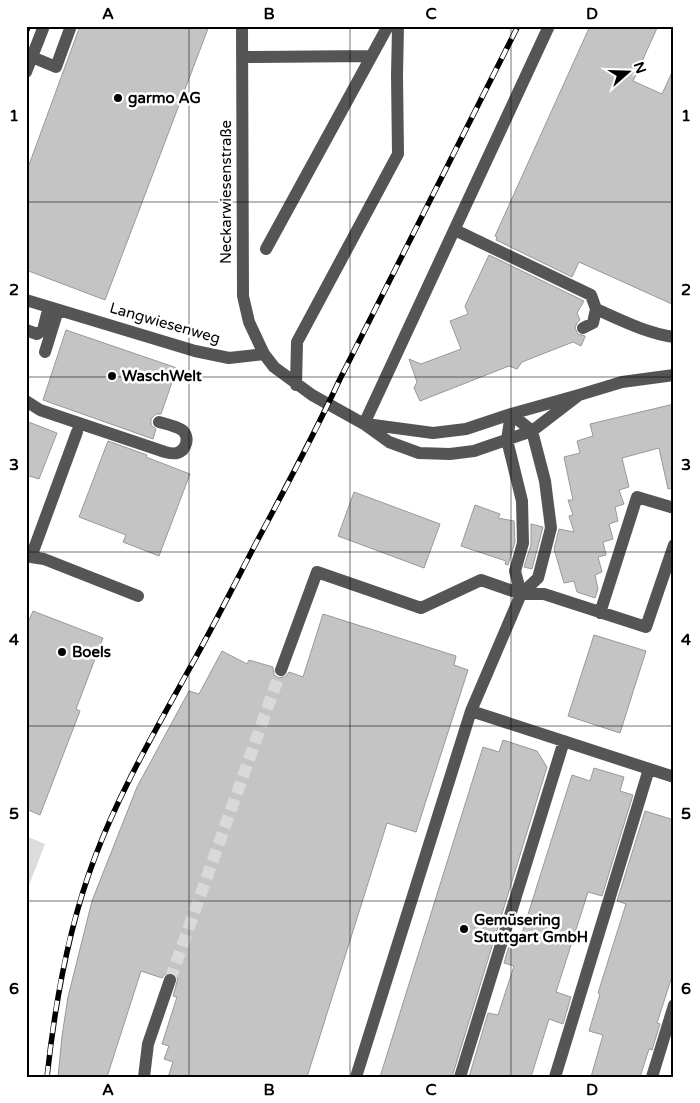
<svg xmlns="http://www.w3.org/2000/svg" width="700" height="1103" viewBox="0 0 700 1103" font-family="'Varela Round',sans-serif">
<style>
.green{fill:#dcdcdc}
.building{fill:#c4c4c4;stroke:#999}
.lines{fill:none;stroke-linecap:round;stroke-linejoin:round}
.minor-tunnel{stroke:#d9d9d9;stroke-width:12;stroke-dasharray:12 6;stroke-linecap:butt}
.minor{stroke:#555;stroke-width:12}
.tram{stroke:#000;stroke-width:1}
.rail-casing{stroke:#000;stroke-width:5.5}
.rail{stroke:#fff;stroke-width:4;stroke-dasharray:11;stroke-linecap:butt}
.grid{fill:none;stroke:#000;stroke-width:1;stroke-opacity:0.55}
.poi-dot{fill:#000;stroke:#fff;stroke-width:2}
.labels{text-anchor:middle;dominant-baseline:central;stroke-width:5;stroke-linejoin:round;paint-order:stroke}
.poi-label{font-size:15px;font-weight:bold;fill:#000;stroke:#fff;text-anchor:start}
.street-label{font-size:15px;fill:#000;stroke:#fff}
.neatline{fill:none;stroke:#000;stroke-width:2}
.grid-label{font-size:16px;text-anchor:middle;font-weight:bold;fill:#000}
</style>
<rect width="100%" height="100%" fill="#fff"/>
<!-- green -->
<path class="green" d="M 26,836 L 45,844 L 26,893 Z"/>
<!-- building -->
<path class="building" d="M 80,26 L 209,26 L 105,300 L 26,270 L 26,173 Z
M 590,26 L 658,26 L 633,81 L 662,94 L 674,68 L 674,305 L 579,262 L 572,277 L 496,240 L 497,237 L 495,236 Z
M 489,255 L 584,301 L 577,313 L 580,320 L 577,323 L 575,328 L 578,334 L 585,336 L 585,337 L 581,346 L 573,342 L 522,362 L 517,369 L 509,366 L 420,401 L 414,388 L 417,382 L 409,359 L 421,364 L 461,349 L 450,321 L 468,314 L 465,306 Z
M 66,330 L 177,368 L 161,414 L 156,414 L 151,419 L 151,425 L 156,429 L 153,439 L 43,400 Z
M 674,404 L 674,488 L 668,489 L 659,448 L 622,458 L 629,487 L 619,490 L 624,504 L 615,507 L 618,521 L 609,524 L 613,539 L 603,542 L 606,555 L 598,557 L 602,572 L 595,575 L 598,589 L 595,598 L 577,592 L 574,581 L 564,583 L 554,549 L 559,529 L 574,532 L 569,516 L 573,515 L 568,500 L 573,500 L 564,457 L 580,453 L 577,441 L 593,436 L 590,424 Z
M 26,421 L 57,433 L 39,479 L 26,475 Z
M 108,441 L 147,455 L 146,457 L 190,474 L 159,556 L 123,542 L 126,535 L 79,517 Z
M 354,492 L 440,524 L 424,568 L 338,536 Z
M 475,505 L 500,514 L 498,518 L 514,521 L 515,542 L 508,565 L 505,564 L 506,561 L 461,546 Z
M 531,524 L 543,527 L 532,569 L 524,567 L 531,545 Z
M 33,611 L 103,638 L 76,709 L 80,711 L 40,815 L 26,809 L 26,627 Z
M 323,614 L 456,656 L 454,665 L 468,670 L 416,832 L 387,823 L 307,1077 L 168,1077 L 173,1062 L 164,1059 L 169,1046 L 162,1044 L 177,997 L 173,996 L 178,978 L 172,972 L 165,974 L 162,978 L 141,971 L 107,1077 L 58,1077 L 62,1036 L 68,997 L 92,901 L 137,787 L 189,691 L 199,694 L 222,651 L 247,664 L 249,660 L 273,667 L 274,675 L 279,678 L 286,676 L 289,672 L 303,677 Z
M 594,635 L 646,651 L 620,733 L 568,716 Z
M 503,740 L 537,751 L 547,767 L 452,1077 L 380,1077 L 483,747 L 499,752 Z
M 594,768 L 624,777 L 620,791 L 633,795 L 602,896 L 588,892 L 556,992 L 571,997 L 563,1024 L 549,1019 L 531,1077 L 469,1077 L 488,1013 L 498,1015 L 514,966 L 504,963 L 509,946 L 517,949 L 572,775 L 590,781 Z
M 645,811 L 674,820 L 674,970 L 657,1023 L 660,1024 L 652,1050 L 649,1049 L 640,1077 L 591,1077 L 603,1035 L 589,1031 L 600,994 L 598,993 L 626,904 L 617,901 Z"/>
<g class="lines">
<!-- minor-tunnel -->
<path class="minor-tunnel" d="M 170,980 L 281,670"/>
<!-- minor -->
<path class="minor" d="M 242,26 L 243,296 L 249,322 L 264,354 L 274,367 L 312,395 L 364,424 L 389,442 L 419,453 L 450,454 L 474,451 L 532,431 L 579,395
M 32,57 L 56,67 L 71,26
M 242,57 L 371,56
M 26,72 L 44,26
M 455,230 L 591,295 L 596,309 L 593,323 L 583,328
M 266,249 L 388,26
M 26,300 L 195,351 L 229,358 L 264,354
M 596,309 C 621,320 646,333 674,337
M 26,330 L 37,334 L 43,330 L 47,314
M 45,352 L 58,310
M 296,385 L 297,342 L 398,154 L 397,76 L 398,26
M 26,401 L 40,410 L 165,452 C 169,453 174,454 177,453 C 187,450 190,436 182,430 C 176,426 166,424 159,422
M 511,414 L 507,440 L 522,501 L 523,543 L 515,571 L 521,594
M 364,424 L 549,26
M 366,424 L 433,433 L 466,429 L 511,414 L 579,395 L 622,382 L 674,375
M 26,555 L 31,557 L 77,432
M 31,557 L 44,559 L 138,596
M 600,613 L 637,497 L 674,508
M 281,670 L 317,572 L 421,608 L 481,580 L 521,594 L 544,594 L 646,627 L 674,545
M 471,711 L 674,777
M 144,1077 L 148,1044 L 170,980
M 356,1077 L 471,711 L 521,594 L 538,578 L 551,528 L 545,481 L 532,431 L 511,414
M 460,1077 L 564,741
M 555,1077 L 649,769
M 652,1077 L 674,1005"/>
<!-- tram -->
<path class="tram" d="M 26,38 L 31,26"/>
<defs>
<path id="rail" d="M 47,1077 C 55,1002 68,928 95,857 C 119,793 154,733 187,673 C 211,631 233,587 255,545 C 284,491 313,437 339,381 L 518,26"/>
</defs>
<!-- rail casing -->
<use href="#rail" class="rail-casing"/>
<!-- rail -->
<use href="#rail" class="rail"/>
</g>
<!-- grid -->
<path class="grid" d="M 189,26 L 189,1077M 350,26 L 350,1077M 511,26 L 511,1077M 26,202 L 674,202M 26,377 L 674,377M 26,552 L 674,552M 26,726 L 674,726M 26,901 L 674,901"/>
<!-- markers -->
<g class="poi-dot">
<circle cx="118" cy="98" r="5"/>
<circle cx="112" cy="376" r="5"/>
<circle cx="62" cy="652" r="5"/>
<circle cx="464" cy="929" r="5"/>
</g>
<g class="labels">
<!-- poi labels -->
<g class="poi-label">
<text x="128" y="98">garmo AG</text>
<text x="122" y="376">WaschWelt</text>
<text x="72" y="652">Boels</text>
<text x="474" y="920">Gemüsering<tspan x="474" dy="17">Stuttgart GmbH</tspan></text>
</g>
<!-- street labels -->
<g class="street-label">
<text transform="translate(226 192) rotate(-90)">Neckarwiesenstraße</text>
<text transform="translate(165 323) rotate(16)">Langwiesenweg</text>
</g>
</g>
<!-- border -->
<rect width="700" height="1103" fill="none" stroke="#ffffff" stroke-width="55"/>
<!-- north arrow -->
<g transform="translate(628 72) rotate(70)" stroke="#ffffff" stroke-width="4" paint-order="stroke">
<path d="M0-4L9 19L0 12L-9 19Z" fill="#000000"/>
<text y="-8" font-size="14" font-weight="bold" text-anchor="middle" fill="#000000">N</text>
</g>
<rect x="28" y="28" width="644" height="1048" class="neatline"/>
<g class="grid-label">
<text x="108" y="19">A</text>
<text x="269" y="19">B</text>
<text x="431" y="19">C</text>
<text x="592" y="19">D</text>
<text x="14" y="121">1</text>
<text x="686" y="121">1</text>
<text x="14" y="295">2</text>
<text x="686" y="295">2</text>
<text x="14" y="470">3</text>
<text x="686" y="470">3</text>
<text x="14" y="645">4</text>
<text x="686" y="645">4</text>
<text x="14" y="819">5</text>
<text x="686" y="819">5</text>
<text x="14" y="994">6</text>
<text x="686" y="994">6</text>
<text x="108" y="1095">A</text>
<text x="269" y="1095">B</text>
<text x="431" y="1095">C</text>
<text x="592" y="1095">D</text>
</g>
</svg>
